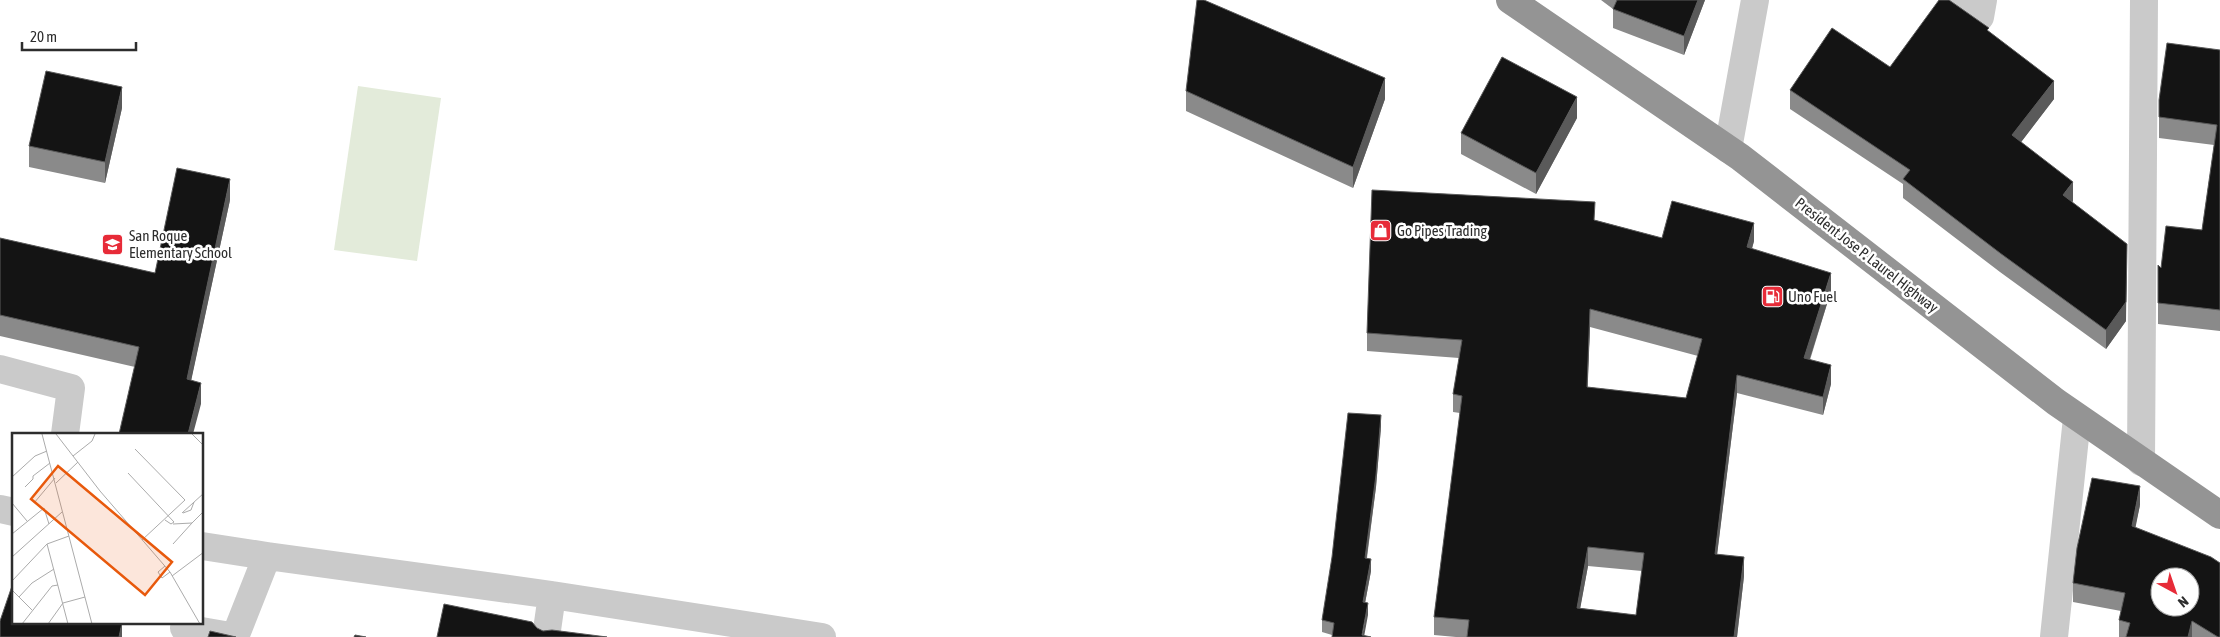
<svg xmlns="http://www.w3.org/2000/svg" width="2220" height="637" viewBox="0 0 2220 637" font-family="'Asap Condensed',sans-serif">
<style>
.garden{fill:#e3ebda}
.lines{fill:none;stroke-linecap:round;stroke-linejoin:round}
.minor{stroke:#cacaca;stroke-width:28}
.highway{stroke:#949494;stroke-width:28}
.wall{fill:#8a8a8a;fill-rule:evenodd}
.shaded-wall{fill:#5a5a5a}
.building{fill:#141414;stroke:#5a5a5a;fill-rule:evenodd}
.labels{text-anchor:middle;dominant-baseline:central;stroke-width:5;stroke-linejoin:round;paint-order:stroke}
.poi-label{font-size:15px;fill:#2d2d2d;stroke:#fff;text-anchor:start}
.street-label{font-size:15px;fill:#2d2d2d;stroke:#fff}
.inset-road{fill:none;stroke:#ababab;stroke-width:1}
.view{fill:#e8590c;fill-opacity:0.15;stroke:#e8590c;stroke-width:2.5}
.inset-edge{fill:none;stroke:#2d2d2d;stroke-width:2.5}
</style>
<rect width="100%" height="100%" fill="#fff"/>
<!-- garden -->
<path class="garden" d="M 358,86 L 441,98 L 417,261 L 334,250 Z"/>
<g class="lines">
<!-- minor -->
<path class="minor" d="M 1952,0 L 1980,17 L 1983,0
M 1728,149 L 1755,0
M 0,369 L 71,388 L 65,434
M 2141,462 L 2144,0
M 0,509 L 14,512
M 202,546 L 267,556 L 552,595 L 822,637
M 184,628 L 236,637
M 235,637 L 267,556
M 546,637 L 552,595
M 2054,637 L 2077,418"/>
<!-- highway -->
<path class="highway" d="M 1510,0 L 1740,157 L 2056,402 L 2220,515"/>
</g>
<!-- wall -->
<path class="wall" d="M 1601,0 L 1705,0 L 1684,55 L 1613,28 L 1613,9 Z
M 1989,32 L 2054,99 L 2021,142 L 2073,201 L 2072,202 L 2126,321 L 2106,349 L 2000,272 L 1903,198 L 1903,184 L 1790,109 L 1790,90 L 1890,67 Z
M 2220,50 L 2220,331 L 2158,324 L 2158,265 L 2161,268 L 2202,230 L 2214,145 L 2159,138 L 2159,100 Z
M 1186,91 L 1385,99 L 1353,188 L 1186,111 Z
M 122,108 L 105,183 L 29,167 L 29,146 Z
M 1577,118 L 1536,194 L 1461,154 L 1461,133 Z
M 230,200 L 191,380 L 201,404 L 135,367 L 0,336 L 0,238 L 155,273 Z
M 1595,220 L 1662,238 L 1754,241 L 1752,249 L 1831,291 L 1810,360 L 1831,384 L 1823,415 L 1737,393 L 1717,554 L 1744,576 L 1737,637 L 1456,637 L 1434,635 L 1434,617 L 1460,413 L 1453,412 L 1453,394 L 1459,358 L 1367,351 L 1367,333 ZM 1590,327 L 1698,356 L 1686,398 L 1587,387 ZM 1588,566 L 1642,571 L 1636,615 L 1580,608 Z
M 1381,427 L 1376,487 L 1367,558 L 1371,571 L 1365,603 L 1368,615 L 1332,635 L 1322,632 L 1322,620 Z
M 2140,505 L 2135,527 L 2220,637 L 2119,637 L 2119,620 L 2121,611 L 2073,602 L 2073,583 Z"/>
<!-- shaded-wall -->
<path class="shaded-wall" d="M 1698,0 L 1705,0 L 1684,55 L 1684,36 Z
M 1385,78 L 1385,99 L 1353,188 L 1353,167 Z
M 2054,81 L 2054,99 L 2012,154 L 2012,135 Z
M 122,87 L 122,108 L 105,183 L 105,162 Z
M 1577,97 L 1577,118 L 1536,194 L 1536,173 Z
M 230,179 L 230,200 L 187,400 L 187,379 Z
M 2073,182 L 2073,201 L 2063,213 L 2063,195 Z
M 1754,223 L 1754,241 L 1747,265 L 1747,247 Z
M 2127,244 L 2126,321 L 2106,349 L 2106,330 Z
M 1831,273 L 1831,291 L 1804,377 L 1804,358 Z
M 1590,309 L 1590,327 L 1587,405 L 1587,387 Z
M 1831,365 L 1831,384 L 1823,415 L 1823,397 Z
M 1737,375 L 1737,393 L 1715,572 L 1715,554 Z
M 201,383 L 201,404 L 193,434 L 188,434 Z
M 1381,415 L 1381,427 L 1376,487 L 1365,570 L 1365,558 Z
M 2140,486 L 2140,505 L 2132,545 L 2132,526 Z
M 1588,547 L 1588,566 L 1577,626 L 1577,608 Z
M 1744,557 L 1744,576 L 1737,637 L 1734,637 Z
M 1371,559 L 1371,571 L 1363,614 L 1363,602 Z
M 1368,603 L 1368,615 L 1364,637 L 1362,637 Z
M 2192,621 L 2192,637 L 2188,637 Z
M 122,623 L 122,637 L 119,637 Z"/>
<!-- building -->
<path class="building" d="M 1197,0 L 1204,0 L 1385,78 L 1353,167 L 1186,91 Z
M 1617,0 L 1698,0 L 1684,36 L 1613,9 Z
M 1939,0 L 1949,0 L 1989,28 L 1987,30 L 2054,81 L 2012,135 L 2073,182 L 2063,195 L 2127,244 L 2126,302 L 2106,330 L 2000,253 L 1903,179 L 1910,170 L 1790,90 L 1832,28 L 1890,67 Z
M 2167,43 L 2220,50 L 2220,310 L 2158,303 L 2158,265 L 2161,268 L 2166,226 L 2202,230 L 2217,125 L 2159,117 L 2159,100 Z
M 1502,57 L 1577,97 L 1536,173 L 1461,133 Z
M 46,71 L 122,87 L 105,162 L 29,146 Z
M 177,168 L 230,179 L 187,379 L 201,383 L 188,434 L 119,434 L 139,347 L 0,315 L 0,238 L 155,273 Z
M 1372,190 L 1595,202 L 1594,220 L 1662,238 L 1672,201 L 1754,223 L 1747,247 L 1831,273 L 1804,358 L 1831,365 L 1823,397 L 1737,375 L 1715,554 L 1744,557 L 1734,637 L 1467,637 L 1469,620 L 1434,617 L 1462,396 L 1453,394 L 1462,340 L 1367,333 ZM 1590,309 L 1702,339 L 1686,398 L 1587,387 ZM 1588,547 L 1644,553 L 1636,615 L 1577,608 Z
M 1348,413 L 1381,415 L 1376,475 L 1365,558 L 1371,559 L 1363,602 L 1368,603 L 1362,635 L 1371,637 L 1332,637 L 1334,623 L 1322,620 L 1332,557 Z
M 2092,478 L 2140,486 L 2132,526 L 2211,557 L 2220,563 L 2220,637 L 2218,637 L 2192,621 L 2188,637 L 2126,637 L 2130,623 L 2119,620 L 2125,593 L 2073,583 L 2077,548 ZM 2160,577 L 2190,577 L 2190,607 L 2160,607 Z
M 13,583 L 14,583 L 14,623 L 122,623 L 119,637 L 0,637 L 0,621 Z
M 444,604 L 532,622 L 537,628 L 543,631 L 552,630 L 607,637 L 437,637 Z
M 210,631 L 236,637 L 208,637 Z
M 355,635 L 366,637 L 354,637 Z"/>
<!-- icons -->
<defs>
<symbol id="shop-square" viewBox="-11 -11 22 22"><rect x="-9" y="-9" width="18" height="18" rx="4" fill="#e72b38" stroke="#fff"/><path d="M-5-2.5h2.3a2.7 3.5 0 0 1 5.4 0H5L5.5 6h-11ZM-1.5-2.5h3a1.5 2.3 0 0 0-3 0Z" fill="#fff"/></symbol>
<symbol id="school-square" viewBox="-11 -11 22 22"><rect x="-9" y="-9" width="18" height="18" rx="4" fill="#e72b38" stroke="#fff"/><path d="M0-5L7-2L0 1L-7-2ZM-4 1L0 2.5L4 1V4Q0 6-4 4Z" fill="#fff"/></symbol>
<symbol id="fuel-square" viewBox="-11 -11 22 22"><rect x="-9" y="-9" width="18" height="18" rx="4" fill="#e72b38" stroke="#fff"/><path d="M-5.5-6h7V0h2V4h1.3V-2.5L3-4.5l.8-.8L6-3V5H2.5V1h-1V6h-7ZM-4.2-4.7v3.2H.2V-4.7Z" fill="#fff"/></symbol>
</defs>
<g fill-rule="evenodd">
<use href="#shop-square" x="1368" y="218" width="25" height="25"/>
<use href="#school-square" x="100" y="232" width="25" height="25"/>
<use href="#fuel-square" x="1760" y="284" width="25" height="25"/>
</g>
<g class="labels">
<!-- poi labels -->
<g class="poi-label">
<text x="1397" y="230">Go Pipes Trading</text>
<text x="129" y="235">San Roque<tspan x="129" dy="17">Elementary School</tspan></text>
<text x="1788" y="296">Uno Fuel</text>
</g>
<!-- street labels -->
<g class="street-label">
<text transform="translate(1867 255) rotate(38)">President Jose P. Laurel Highway</text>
</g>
</g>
<!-- overview -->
<g transform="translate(12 433)">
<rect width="191" height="191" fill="#fff"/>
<path class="inset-road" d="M 30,1 L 80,191M 44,1 L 88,58 L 158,139 L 188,191M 180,1 L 192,13M 123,16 L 173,67 L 130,107M 61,23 L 80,8 L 83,1M 116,40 L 162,89 L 159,91 L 153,87M 0,44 L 23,23 L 35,18M 44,50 L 66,29M 13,54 L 21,46 L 21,43 L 38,30M 0,70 L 15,88M 22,70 L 43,45M 170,80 L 192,60M 171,80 L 179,77 L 182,69M 161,91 L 180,90 L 192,78M 0,101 L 32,75 L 37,91M 35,111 L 56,191M 161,111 L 180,90M 0,124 L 50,79M 153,133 L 146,139 L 150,145 L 158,139M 160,143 L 192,119M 0,148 L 35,111 L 57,103M 0,157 L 20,177M 7,164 L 20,150 L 42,136M 10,191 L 40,153 L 46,152M 36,191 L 51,170 L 73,164"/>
<path class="view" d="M 46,33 L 160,129 L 133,162 L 19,66 Z"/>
<rect width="191" height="191" class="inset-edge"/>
</g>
<!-- north arrow -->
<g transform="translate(2175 592) rotate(140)"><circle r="24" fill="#ffffff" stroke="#ababab"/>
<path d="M0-4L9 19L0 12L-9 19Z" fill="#e72b38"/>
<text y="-8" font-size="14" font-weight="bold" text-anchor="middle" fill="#2d2d2d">N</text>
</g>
<!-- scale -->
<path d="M22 42v8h114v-8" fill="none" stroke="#2d2d2d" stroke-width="2.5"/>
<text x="30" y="42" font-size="15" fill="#2d2d2d" stroke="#ffffff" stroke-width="4" paint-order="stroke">20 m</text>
</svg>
